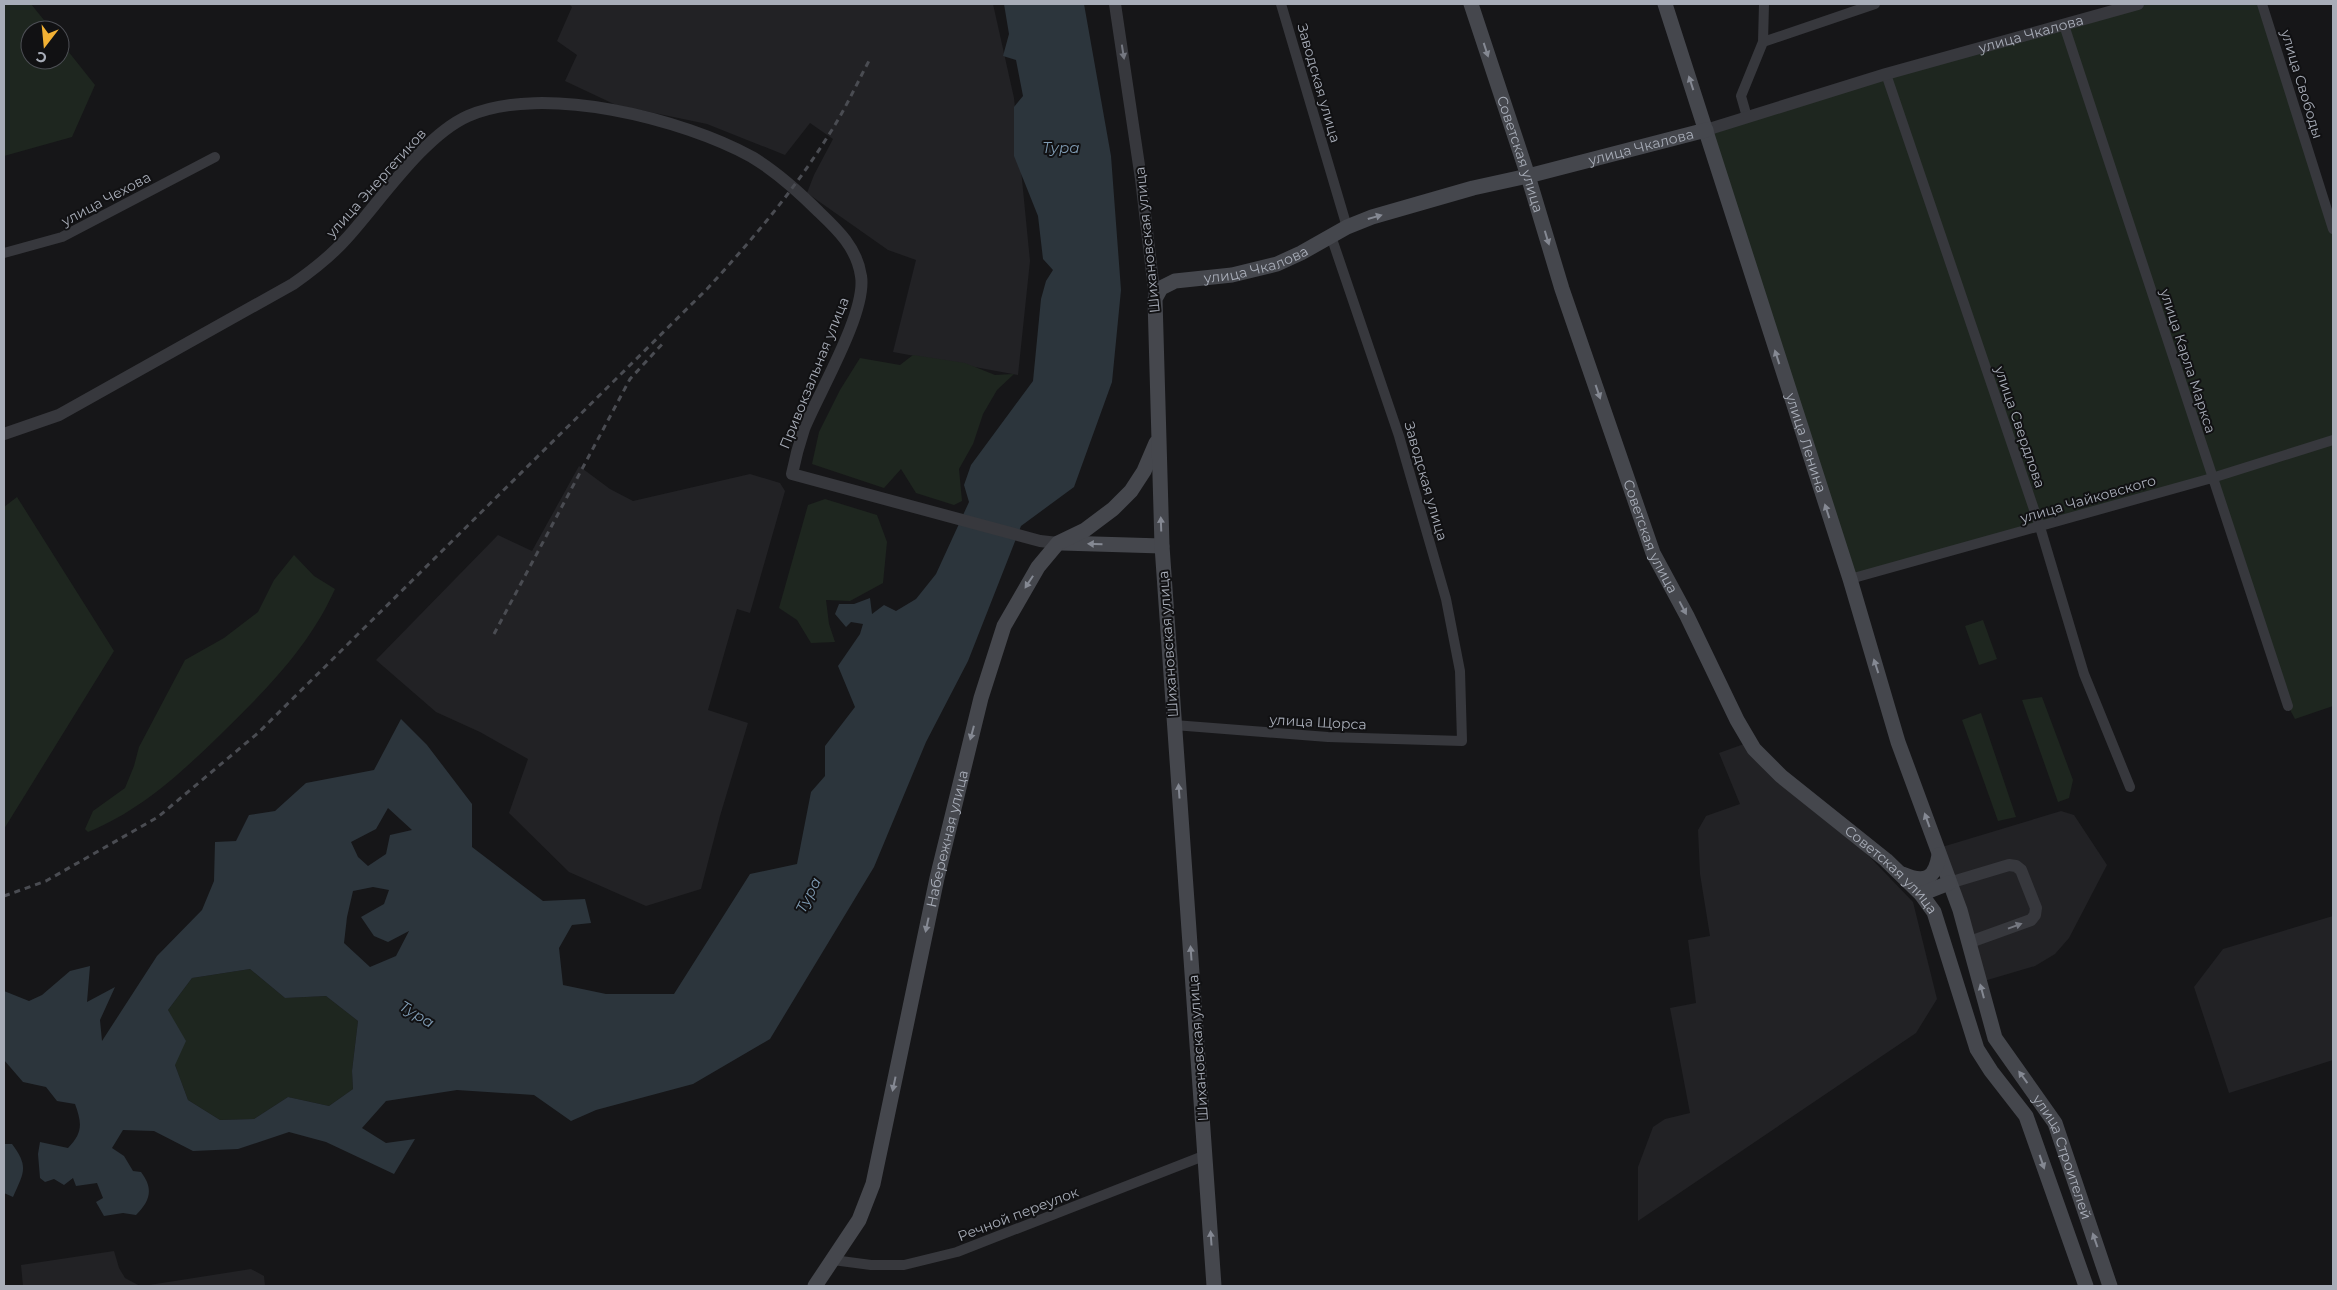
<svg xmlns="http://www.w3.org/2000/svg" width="2337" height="1290" viewBox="0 0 2337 1290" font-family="Montserrat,sans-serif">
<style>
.built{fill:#222225}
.green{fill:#1e261f}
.water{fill:#2c353c;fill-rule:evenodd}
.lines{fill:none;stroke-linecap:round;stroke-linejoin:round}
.minor{stroke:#37383d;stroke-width:10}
.tertiary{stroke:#37383d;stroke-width:12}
.secondary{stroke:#45474d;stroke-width:15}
.rail{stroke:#4a4c52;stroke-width:3;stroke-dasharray:6 5;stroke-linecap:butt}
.oneway{fill:#858993}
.oneway2{fill:#757881}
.labels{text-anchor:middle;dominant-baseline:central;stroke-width:4;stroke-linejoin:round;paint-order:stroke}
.street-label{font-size:14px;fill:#a8adb8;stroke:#111113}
.water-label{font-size:15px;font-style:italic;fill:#7f9bb3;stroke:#111113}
</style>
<rect width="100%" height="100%" fill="#161618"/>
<!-- built -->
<path class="built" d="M 569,4 L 993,4 L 1014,98 L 1030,261 L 1018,375 L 893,352 L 916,260 L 888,250 L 807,193 L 814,175 L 833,139 L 810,123 L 785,155 L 707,124 L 616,105 L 565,81 L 577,55 L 557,41 L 572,7 Z
M 579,466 L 610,489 L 633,501 L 750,474 L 780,483 L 785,491 L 750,613 L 737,609 L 708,710 L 748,723 L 720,816 L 701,889 L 646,906 L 569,872 L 509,813 L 528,759 L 480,732 L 436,712 L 376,660 L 498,535 L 532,551 Z
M 1744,744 L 1864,851 L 1913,902 L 1937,999 L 1916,1033 L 1638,1221 L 1638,1167 L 1653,1127 L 1665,1119 L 1690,1113 L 1670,1008 L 1696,1003 L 1688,940 L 1710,936 L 1700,874 L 1698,830 L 1706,816 L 1740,804 L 1719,753 Z
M 2061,811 L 2074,815 L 2107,865 L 2069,938 L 2055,954 L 2035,966 L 1984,981 L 1942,847 Z
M 2333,916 L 2333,1060 L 2229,1093 L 2194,987 L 2223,949 Z
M 114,1251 L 119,1268 L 125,1278 L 140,1286 L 23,1286 L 21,1265 Z
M 251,1269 L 264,1276 L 265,1286 L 143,1286 Z"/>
<!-- green -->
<path class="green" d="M 4,4 L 31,4 L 52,30 L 30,30 L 30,60 L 60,60 L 60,41 L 95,85 L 72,137 L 4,156 Z
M 2138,4 L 2262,4 L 2333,229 L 2333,706 L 2295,719 L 2288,706 L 2212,478 L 1850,579 L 1706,130 Z
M 913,355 L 965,363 L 995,375 L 1014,374 L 997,390 L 983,414 L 973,444 L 959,469 L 962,501 L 954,505 L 916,493 L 901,469 L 884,488 L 812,464 L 819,432 L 840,390 L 860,358 L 900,365 Z
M 17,497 L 114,651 L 4,829 L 4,507 Z
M 825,499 L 877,515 L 887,542 L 883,583 L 850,601 L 826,600 L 829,624 L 835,642 L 811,643 L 797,620 L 779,608 L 808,505 Z
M 294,555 L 314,576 L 335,589 C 309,647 266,690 221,734 C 181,773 140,811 88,832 L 85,829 L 93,811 L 125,788 L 134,766 L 139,747 L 185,660 L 224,638 L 258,612 L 274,580 Z
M 1983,620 L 1997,659 L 1979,665 L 1965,626 Z
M 2042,697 L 2073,780 L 2069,798 L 2058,802 L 2022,700 Z
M 1981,713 L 2016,817 L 1998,821 L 1962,720 Z
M 250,969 L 285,998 L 326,996 L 358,1021 L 352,1071 L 353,1089 L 329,1106 L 288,1097 L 254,1119 L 220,1120 L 188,1100 L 175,1065 L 168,1010 L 192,978 Z"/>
<!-- water -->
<path class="water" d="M 1004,4 L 1084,4 L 1111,156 L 1121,290 L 1112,382 L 1074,487 L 1021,526 L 968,661 L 926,742 L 874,867 L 770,1039 L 693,1084 L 596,1110 L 571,1121 L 534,1095 L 457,1090 L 386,1101 L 362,1128 L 386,1143 L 415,1139 L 394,1174 L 326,1142 L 289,1132 L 238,1149 L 193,1151 L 154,1131 L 123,1130 L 112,1148 L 124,1156 L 133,1171 L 141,1172 C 154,1189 150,1201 136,1215 L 123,1213 L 104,1216 L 96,1202 L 103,1198 L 97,1183 L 76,1186 L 73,1178 L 64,1185 L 54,1179 L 45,1182 L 40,1178 L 38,1154 L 40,1142 L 68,1148 C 83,1133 82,1123 75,1104 L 57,1101 L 46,1087 L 23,1082 L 4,1060 L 4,991 L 29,1001 L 42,995 L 70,971 L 90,966 L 87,1002 L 115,987 L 100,1020 L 102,1041 L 157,956 L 202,910 L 214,881 L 215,842 L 236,841 L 249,815 L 275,811 L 306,783 L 374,770 L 401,719 L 427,745 L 472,804 L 472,847 L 543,901 L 585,899 L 591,923 L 572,925 L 559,948 L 563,985 L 606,994 L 674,994 L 750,874 L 797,864 L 811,792 L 825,776 L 825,746 L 855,707 L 838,666 L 860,634 L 863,624 L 851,622 L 846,627 L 835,614 L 839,604 L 854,604 L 870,598 L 872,614 L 884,605 L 896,611 L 916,599 L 936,574 L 969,502 L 964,485 L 971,465 L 1033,381 L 1041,299 L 1046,281 L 1053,270 L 1043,259 L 1038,216 L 1014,156 L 1014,107 L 1023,96 L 1016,60 L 1003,56 L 1009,34 ZM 388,808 L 412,830 L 390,835 L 386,854 L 368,866 L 358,857 L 351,842 L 376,829 ZM 373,887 L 389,890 L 384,904 L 361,917 L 374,936 L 388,942 L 409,931 L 396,956 L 370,967 L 344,943 L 347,917 L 353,891 ZM 250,969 L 285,998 L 326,996 L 358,1021 L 352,1071 L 353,1089 L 329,1106 L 288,1097 L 254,1119 L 220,1120 L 188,1100 L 175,1065 L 186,1041 L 168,1010 L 192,978 Z
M 4,1144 L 12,1144 C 29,1167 24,1172 13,1197 L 4,1193 Z"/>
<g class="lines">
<!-- minor -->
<path class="minor" d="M 1281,4 L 1347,227
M 2262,4 L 2333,229
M 2064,25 L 2288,706
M 1763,42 L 1875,4
M 1886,74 L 2040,527 L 2084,674 L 2130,787
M 1747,117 L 1741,96 L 1763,42 L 1764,4
M 4,253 L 62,237 L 215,157
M 1850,579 L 2212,478 L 2333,440
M 1174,725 L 1328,737 L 1462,741 L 1460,671 L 1446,599 L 1399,436 L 1331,236
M 833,1260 L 871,1265 L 904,1265 L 957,1252 L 1206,1155"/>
<!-- tertiary -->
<g class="tertiary">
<path d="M 1115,4 L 1141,179 L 1155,299"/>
<path id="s1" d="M 1706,130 L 1886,74 L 2138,4"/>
<path d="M 4,434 L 59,415 L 293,284 C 313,270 330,257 346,239 C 379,203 423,136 468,116 C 543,83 683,119 752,157 C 777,172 798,191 819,212 C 838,230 857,248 861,276 C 867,312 819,392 804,429 C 799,444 795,459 792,474 L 1040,541 L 1058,543"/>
<path d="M 1949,883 L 2009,865 L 2016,866 L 2021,870 L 2036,908 L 2035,915 L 2031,920 L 1970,942"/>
</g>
<!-- secondary -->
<g class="secondary">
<path id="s2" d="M 1471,4 L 1528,176 L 1562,289 L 1653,553 L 1687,616 L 1737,720 L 1754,749 L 1781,776 L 1886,860 L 1921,894 L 1934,912 L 1977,1049 L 1991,1071 L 2026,1116 L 2086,1286"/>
<path id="s3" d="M 1665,4 L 1850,579 L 1898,742 L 1960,910 L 1995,1038 L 2055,1123 L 2110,1286"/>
<path d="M 1062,543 L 1162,546"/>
<path d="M 1902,874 C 1925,884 1935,879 1939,855"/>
<path d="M 1921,894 L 1949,883"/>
<path id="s4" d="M 815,1286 L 859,1220 L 873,1184 L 937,878 L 981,698 L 1004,626 L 1038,567 L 1058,543 L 1085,530 L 1113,509 L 1131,491 L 1144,471 L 1156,443"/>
<path id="s5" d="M 1214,1286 L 1162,546 L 1155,299 L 1161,288 L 1175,281 L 1232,275 L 1277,264 L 1301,253 L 1347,227 L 1372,217 L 1473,188 L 1528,176 L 1706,130"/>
</g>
<!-- rail -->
<path class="rail" d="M 494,634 L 630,379 L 665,341
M 4,896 L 46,881 L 158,817 L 258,733 L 707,289 C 751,241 793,192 828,136 C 844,112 856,85 870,59"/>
</g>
<!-- one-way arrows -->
<defs><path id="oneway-solid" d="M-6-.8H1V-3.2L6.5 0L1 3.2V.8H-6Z" transform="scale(1.25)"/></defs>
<g class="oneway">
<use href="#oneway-solid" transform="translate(1486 50) rotate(72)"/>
<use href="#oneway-solid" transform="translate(1691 83) rotate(-108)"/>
<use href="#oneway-solid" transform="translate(1375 217) rotate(-16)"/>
<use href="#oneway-solid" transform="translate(1547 238) rotate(73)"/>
<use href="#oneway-solid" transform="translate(1777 357) rotate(-108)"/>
<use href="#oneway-solid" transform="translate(1598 392) rotate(71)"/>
<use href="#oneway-solid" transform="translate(1827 511) rotate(-108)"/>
<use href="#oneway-solid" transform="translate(1161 524) rotate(-92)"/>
<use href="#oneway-solid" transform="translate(1095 544) rotate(-178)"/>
<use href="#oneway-solid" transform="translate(1029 582) rotate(123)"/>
<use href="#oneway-solid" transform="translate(1683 608) rotate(62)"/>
<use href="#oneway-solid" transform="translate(1876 666) rotate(-108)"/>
<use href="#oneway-solid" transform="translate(972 733) rotate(105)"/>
<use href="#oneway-solid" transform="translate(1179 791) rotate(-94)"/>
<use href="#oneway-solid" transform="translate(1927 820) rotate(-110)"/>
<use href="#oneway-solid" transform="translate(927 925) rotate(102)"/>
<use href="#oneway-solid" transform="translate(1191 953) rotate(-94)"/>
<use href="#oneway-solid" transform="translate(1982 991) rotate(-105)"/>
<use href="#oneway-solid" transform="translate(2023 1077) rotate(-126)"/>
<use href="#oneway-solid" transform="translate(894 1084) rotate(102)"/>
<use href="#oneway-solid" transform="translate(2042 1162) rotate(71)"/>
<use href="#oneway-solid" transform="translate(1211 1238) rotate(-94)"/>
<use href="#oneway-solid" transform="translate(2095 1240) rotate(-109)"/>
</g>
<g class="oneway2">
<use href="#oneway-solid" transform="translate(1123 52) rotate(81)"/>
<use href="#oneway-solid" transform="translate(2015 926) rotate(-20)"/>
</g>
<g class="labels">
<!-- street labels -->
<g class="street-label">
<text stroke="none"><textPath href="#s1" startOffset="339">улица Чкалова</textPath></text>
<text transform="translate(1319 83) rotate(74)">Заводская улица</text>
<text transform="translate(2302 84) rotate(73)">улица Свободы</text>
<text stroke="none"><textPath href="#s5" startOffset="1505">улица Чкалова</textPath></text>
<text stroke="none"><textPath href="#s2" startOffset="158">Советская улица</textPath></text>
<text transform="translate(376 183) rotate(-48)">улица Энергетиков</text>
<text transform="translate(106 199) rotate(-28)">улица Чехова</text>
<text transform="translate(1147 240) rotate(-96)">Шихановская улица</text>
<text stroke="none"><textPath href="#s5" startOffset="1100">улица Чкалова</textPath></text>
<text transform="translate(2188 361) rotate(72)">улица Карла Маркса</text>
<text transform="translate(814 373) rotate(-68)">Привокзальная улица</text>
<text transform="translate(2020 427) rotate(71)">улица Свердлова</text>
<text stroke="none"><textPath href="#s3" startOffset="461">улица Ленина</textPath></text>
<text transform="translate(1426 481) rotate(74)">Заводская улица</text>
<text transform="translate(2088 499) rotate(-16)">улица Чайковского</text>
<text stroke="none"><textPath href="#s2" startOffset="562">Советская улица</textPath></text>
<text transform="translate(1168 644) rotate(-94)">Шихановская улица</text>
<text transform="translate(1318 722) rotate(3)">улица Щорса</text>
<text stroke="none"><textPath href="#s4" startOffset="471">Набережная улица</textPath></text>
<text stroke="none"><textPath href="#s2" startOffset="982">Советская улица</textPath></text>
<text transform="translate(1198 1048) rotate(-94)">Шихановская улица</text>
<text stroke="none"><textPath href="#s3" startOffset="1224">улица Строителей</textPath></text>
<text transform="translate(1018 1214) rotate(-21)">Речной переулок</text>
</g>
<!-- water labels -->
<g class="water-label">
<text x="1061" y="147">Тура</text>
<text transform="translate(808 895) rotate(-63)">Тура</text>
<text transform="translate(417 1014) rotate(31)">Тура</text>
</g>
</g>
<!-- border -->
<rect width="2337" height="1290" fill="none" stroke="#a8adb8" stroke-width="10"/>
<!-- north arrow -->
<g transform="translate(45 45) rotate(196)"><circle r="24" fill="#111113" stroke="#4d4f55"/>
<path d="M0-4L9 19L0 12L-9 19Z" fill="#f2b134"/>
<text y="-8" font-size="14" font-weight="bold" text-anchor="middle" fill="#a8adb8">С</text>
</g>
</svg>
